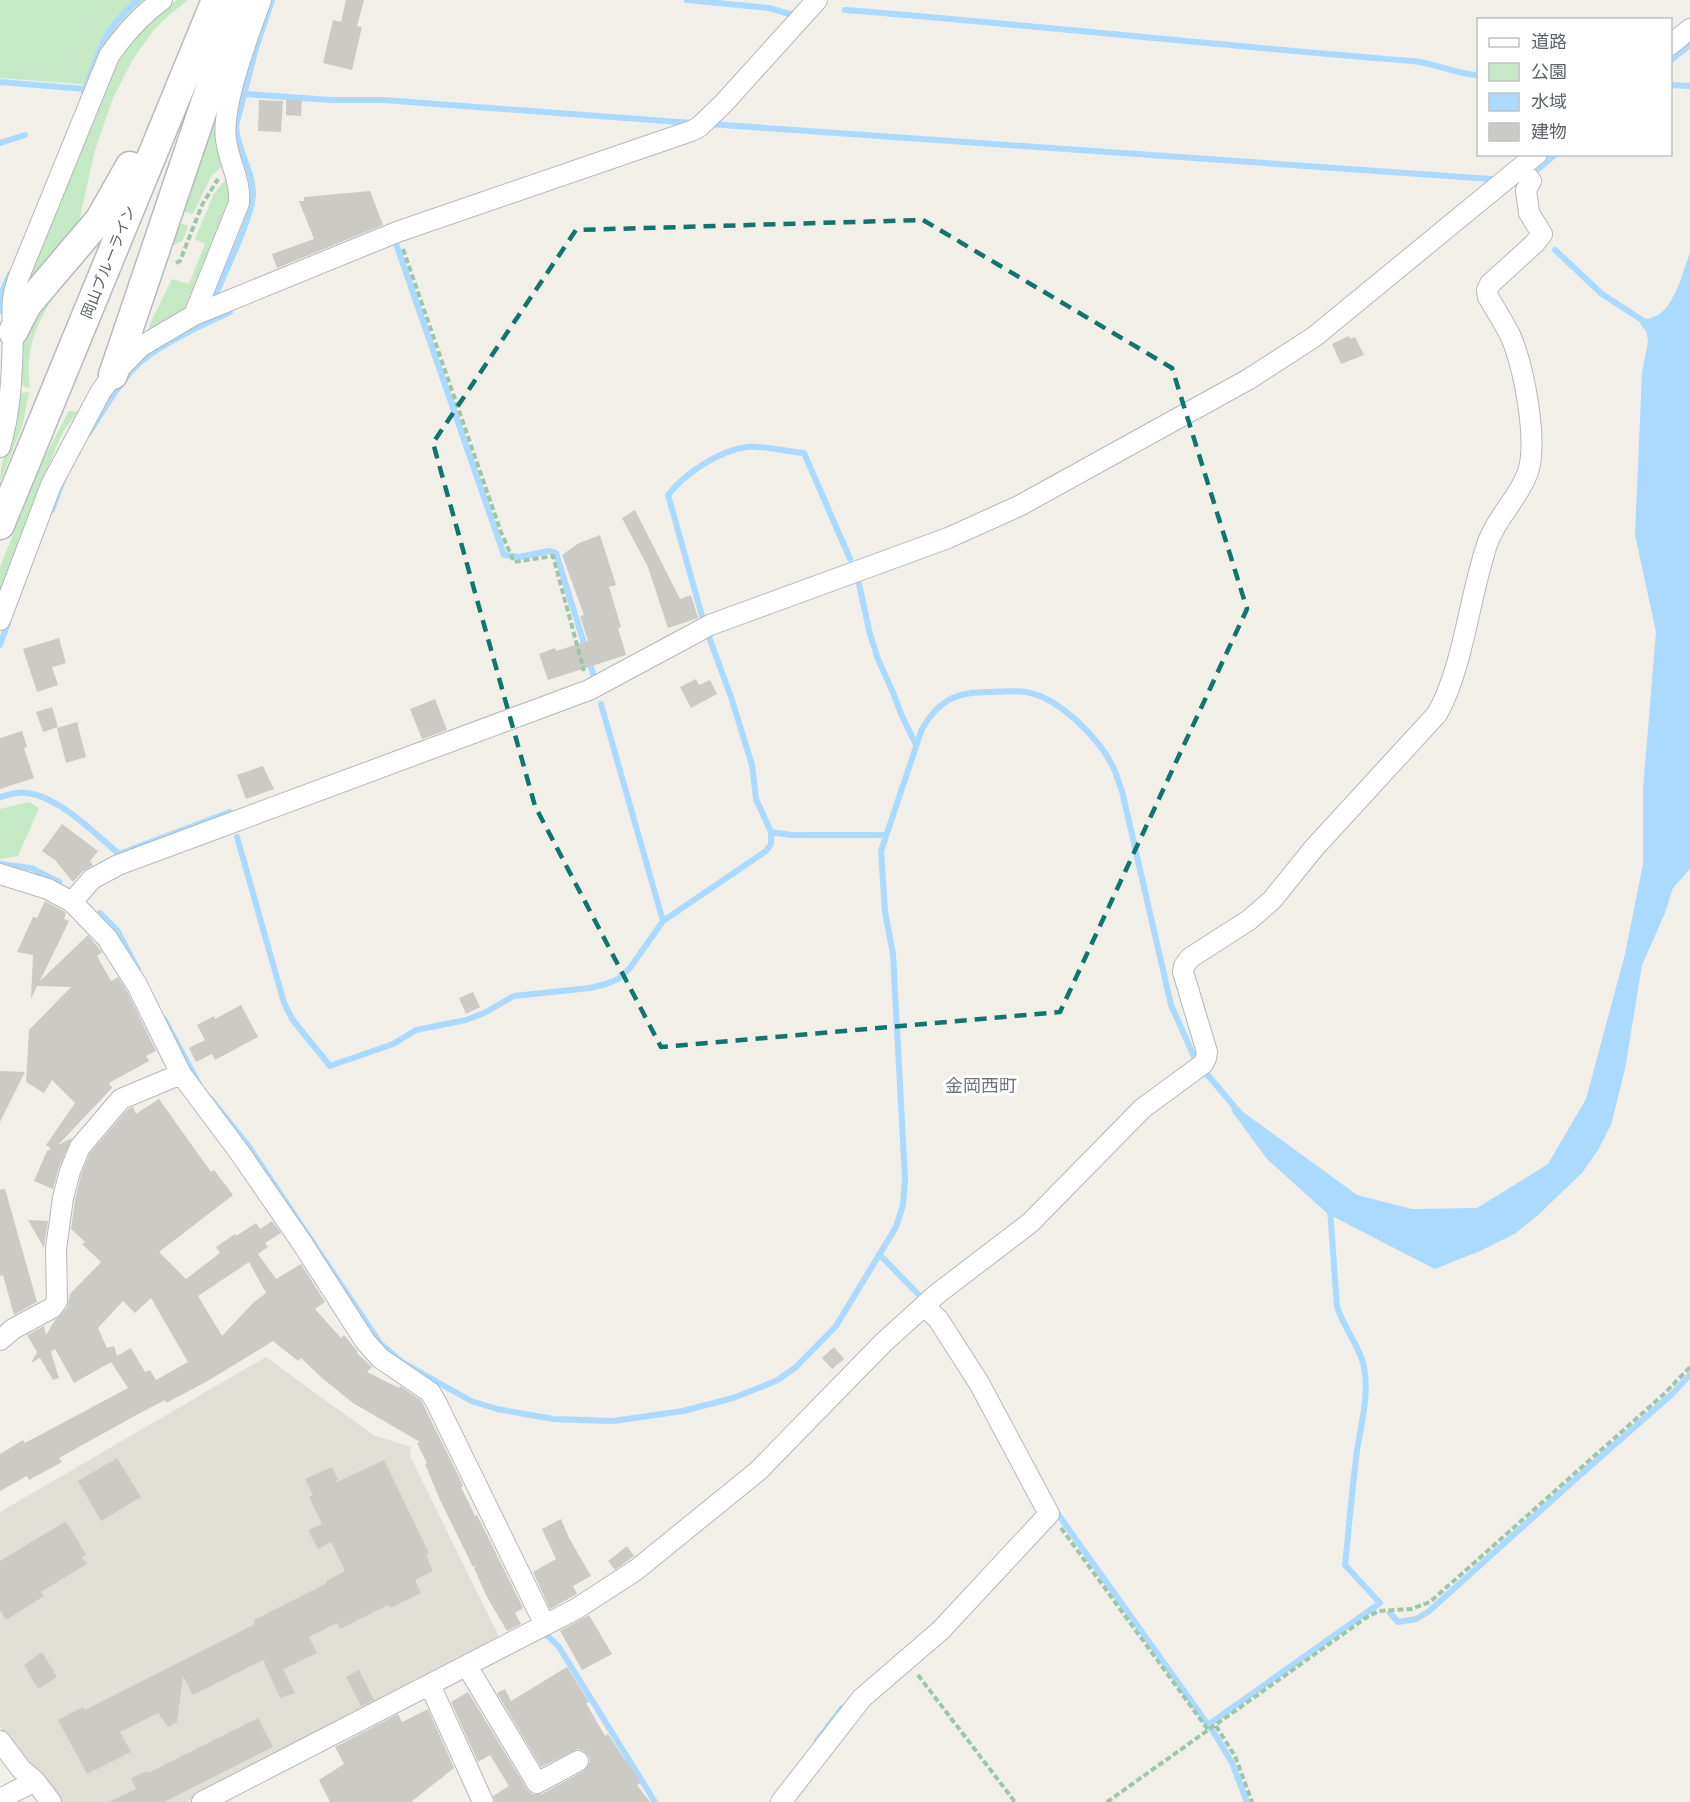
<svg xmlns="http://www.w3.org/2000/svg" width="1690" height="1802" viewBox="0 0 1690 1802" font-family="Manrope,'Noto Sans JP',sans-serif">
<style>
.education{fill:#e1ded6}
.green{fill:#c5e8c5}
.water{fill:#aadaff}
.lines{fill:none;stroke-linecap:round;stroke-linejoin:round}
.stream{stroke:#aadaff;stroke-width:6}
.building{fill:#cccac5;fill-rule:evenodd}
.minor-casing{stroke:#b5b8bc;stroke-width:22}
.secondary-casing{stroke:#b6babf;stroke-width:31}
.path{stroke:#9cc7a9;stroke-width:4;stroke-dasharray:6 3;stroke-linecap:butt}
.minor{stroke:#fff;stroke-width:20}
.secondary{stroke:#fff;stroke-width:28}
.marked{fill:none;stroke:#0f766e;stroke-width:4.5;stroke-dasharray:12 8;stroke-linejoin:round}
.labels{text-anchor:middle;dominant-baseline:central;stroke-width:6;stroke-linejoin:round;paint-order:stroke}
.street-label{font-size:15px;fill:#5f6368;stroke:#fff}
.quarter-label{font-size:18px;fill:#70757a;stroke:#fff}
</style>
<rect width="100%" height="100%" fill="#f1efe8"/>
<!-- education -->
<path class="education" d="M 266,1357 L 373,1435 L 411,1447 L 410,1456 L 501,1641 L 187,1802 L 60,1802 L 0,1727 L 0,1512 Z"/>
<!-- green -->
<path class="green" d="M 0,0 L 145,0 C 116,22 104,52 91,85 L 0,78 Z
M 177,0 L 188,0 L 168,16 L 153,31 L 133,59 L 113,98 L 95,150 L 78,226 L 21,298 L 114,69 C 132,38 148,21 177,0 Z
M 220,100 C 217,127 212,139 225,164 L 211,176 L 193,214 L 183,211 L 179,223 L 188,226 L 183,240 L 168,249 Z
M 229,175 L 232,201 L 196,295 L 180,314 L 150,330 L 149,326 L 172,279 L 189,284 L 205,244 L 195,239 L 214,194 Z
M 60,287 C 38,321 24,346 30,388 L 25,387 L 18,381 L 24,331 Z
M 29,392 L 23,424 L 0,482 C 0,460 10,442 15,421 C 17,412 16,401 21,393 Z
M 69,411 L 78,412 L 64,430 L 54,452 L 0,592 L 0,567 L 44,458 Z
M 29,802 L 39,808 L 18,856 L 0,859 L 0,809 Z"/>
<!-- water -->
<path class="water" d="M 1690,253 L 1690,869 L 1673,888 L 1665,913 L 1642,965 L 1625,1069 L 1611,1125 L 1598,1150 L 1582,1173 L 1538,1215 L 1516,1233 L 1480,1251 L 1435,1269 L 1328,1214 L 1267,1159 L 1231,1110 L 1235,1106 L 1357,1195 L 1412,1209 L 1477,1208 L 1548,1164 L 1586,1099 L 1625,954 L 1643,864 L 1643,789 L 1656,632 L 1635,535 L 1642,372 L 1648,341 L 1646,331 L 1640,324 L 1644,319 C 1673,319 1681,275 1690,253 Z"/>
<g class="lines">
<!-- stream -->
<path class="stream" d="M 687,0 L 769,8 L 793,15
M 845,10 C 1034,25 1223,46 1412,61 C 1435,63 1456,74 1478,75
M 1670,61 L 1690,45
M 0,82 L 85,89
M 1670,85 L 1690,86
M 84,92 C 100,50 102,31 138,0
M 245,94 L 331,100 L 383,100 L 692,123
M 709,124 L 1491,179
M 0,143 L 25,135
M 1531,175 L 1556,154
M 394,238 L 504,555 L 519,557 L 549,551 L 556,553 L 586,650
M 1555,250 L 1602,294 L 1648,324
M 217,299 L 215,296 C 225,272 252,218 253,194 C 253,170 237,150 236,126 L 256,48 L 272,0
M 0,311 L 2,292 L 10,274
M 88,434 C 103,412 123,375 144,359 C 169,340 201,325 230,312 L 225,308
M 52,510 L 63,480
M 859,584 L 870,634 L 878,659 L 894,695 L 901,714 L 916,745
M 702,616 L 668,495 C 684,474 720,450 747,447 C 761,445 789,452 804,453 L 850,559
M 709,637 L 731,697 L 752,765 L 756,799 L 771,832 L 791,835 L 885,835
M 0,645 L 9,620
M 589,660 L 593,674
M 601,704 L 663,921
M 0,797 C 9,795 18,791 27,793 C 60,797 94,833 119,854 L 230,812 L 230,814
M 237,837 L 284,1003 L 292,1019 L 330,1066 L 393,1044 L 416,1030 L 466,1020 L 484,1013 L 514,996 L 590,988 L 606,984 L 618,979 L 630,968 L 663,921 L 766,851 L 771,844 L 771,832
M 0,864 L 31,868 L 59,882
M 100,913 L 117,930 L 138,970
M 164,1019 L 199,1084
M 211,1099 L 247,1144 L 380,1343 L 402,1362 L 471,1401 L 497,1409 L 553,1419 L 613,1421 L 683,1411 L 733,1398 L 776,1381 L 796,1367 L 836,1326 L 896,1227 L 903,1205 L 905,1179 L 893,954 L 885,912 L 881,851 L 922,729 C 939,700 955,692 989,692 C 1001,692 1015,690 1026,692 C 1060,698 1100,739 1114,769 C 1117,776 1119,784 1122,791 L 1171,1005 L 1196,1061 L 1238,1111
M 879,1254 L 918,1294
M 1055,1510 L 1216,1736 L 1232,1763 L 1247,1802
M 1390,1613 L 1398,1622 L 1416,1619 L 1428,1612 L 1579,1476 L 1671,1395 L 1690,1375
M 540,1634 L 548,1636 L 559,1647 L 655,1802
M 1208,1725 L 1380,1603 L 1345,1565 C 1349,1527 1352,1489 1357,1451 C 1361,1425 1368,1399 1365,1374 C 1363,1350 1344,1329 1337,1307 L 1330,1209
M 817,1741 L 842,1708"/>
</g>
<!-- building -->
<path class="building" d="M 346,0 L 364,0 L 357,26 L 362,27 L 352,70 L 323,63 L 333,20 L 341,22 Z
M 259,100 L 283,101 L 281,132 L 258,131 Z
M 286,100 L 302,100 L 301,116 L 286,115 Z
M 370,191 L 383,225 L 277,268 L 272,254 L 314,239 L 299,201 L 304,201 L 304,197 Z
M 1349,336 L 1350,339 L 1355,337 L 1364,355 L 1341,364 L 1332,344 Z
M 635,510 L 680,599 L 691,595 L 698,618 L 668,628 L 648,567 L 622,518 Z
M 600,535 L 616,585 L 609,587 L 621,627 L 618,628 L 626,655 L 548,680 L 539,654 L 555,648 L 556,651 L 588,641 L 580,616 L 584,615 L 562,555 L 579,543 Z
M 59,638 L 66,663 L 52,667 L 58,685 L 37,692 L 23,649 Z
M 696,679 L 699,685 L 710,680 L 717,694 L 691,708 L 680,687 Z
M 435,699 L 447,730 L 422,739 L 410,709 Z
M 52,707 L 58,727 L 43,732 L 36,712 Z
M 77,722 L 86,757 L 66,763 L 57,728 Z
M 22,731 L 27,747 L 24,748 L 34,778 L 0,789 L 0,738 Z
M 263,766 L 274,789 L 246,799 L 237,775 Z
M 62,824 L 98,851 L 90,861 L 93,865 L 83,871 L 73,882 L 55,860 L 42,851 Z
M 45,901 L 65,912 L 66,913 L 64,919 L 69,921 L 40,981 L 88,935 L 102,952 L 97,956 L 111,981 L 118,977 L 127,991 L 156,1051 L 146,1056 L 149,1061 L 109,1083 L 112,1088 L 58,1145 L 72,1138 L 59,1167 L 53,1189 L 34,1181 L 47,1151 L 51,1149 L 46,1145 L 75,1103 L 52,1080 L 44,1093 L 26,1082 L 29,1030 L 71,987 L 37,986 L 31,999 L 33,955 L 17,952 L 33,917 L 37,918 Z
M 473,992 L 480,1007 L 466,1014 L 459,998 Z
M 241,1005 L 258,1037 L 215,1060 L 212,1054 L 196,1062 L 189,1048 L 205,1040 L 197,1025 L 214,1016 L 215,1019 Z
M 0,1071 L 25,1072 L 0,1122 Z
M 159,1099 L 211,1172 L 214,1170 L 233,1195 L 159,1252 L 186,1279 L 220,1253 L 216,1247 L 235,1234 L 236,1236 L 256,1223 L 260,1229 L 272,1221 L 281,1233 L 265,1243 L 268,1247 L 258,1254 L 276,1279 L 301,1264 L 325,1302 L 315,1309 L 341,1338 L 344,1335 L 358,1352 L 357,1353 L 372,1367 L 367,1372 L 399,1388 L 400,1386 L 421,1400 L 458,1475 L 463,1486 L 461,1487 L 475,1516 L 477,1515 L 523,1608 L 515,1613 L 521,1624 L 507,1631 L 487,1597 L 474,1568 L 477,1565 L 473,1567 L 440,1500 L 425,1464 L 427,1463 L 417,1443 L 420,1442 L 353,1403 L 322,1378 L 301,1358 L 298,1361 L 273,1341 L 206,1382 L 166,1403 L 165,1400 L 140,1413 L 59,1458 L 62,1462 L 29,1480 L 27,1476 L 0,1491 L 0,1454 L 23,1440 L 25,1443 L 128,1388 L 111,1362 L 74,1383 L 55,1349 L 51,1352 L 59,1378 L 53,1380 L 40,1358 L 31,1363 L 37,1352 L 27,1335 L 44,1326 L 46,1335 L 55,1320 L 67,1308 L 70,1294 L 101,1262 L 82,1244 L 85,1242 L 71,1229 L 75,1200 L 81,1175 L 90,1153 L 128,1109 L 133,1107 L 136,1114 ZM 249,1262 L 266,1293 L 254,1302 L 222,1336 L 198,1296 ZM 151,1298 L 188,1362 L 156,1380 L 150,1370 L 145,1372 L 131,1348 L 117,1356 L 114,1346 L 107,1348 L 98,1328 L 123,1301 L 135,1313 Z
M 5,1189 L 37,1302 L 14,1315 L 3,1275 L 0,1276 L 0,1190 Z
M 28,1220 L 48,1221 L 44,1248 Z
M 834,1347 L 844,1359 L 832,1369 L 822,1358 Z
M 117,1458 L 141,1497 L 101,1521 L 78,1481 Z
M 384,1460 L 429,1553 L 426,1555 L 433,1571 L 415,1580 L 421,1593 L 390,1608 L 388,1605 L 340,1629 L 337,1623 L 309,1637 L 317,1653 L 283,1669 L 295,1693 L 280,1698 L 263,1660 L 193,1695 L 183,1676 L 177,1722 L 168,1727 L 158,1713 L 120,1732 L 131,1752 L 87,1774 L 58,1720 L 83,1707 L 85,1710 L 255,1624 L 254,1620 L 327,1583 L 326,1581 L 345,1571 L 331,1542 L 318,1549 L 308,1530 L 322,1524 L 309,1497 L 313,1495 L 305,1479 L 332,1467 L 338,1479 L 335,1483 Z
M 561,1519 L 569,1538 L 591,1576 L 573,1586 L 577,1594 L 550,1609 L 533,1572 L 556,1559 L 542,1529 Z
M 66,1521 L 86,1555 L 82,1557 L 87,1564 L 41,1592 L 44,1596 L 6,1620 L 0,1610 L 0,1561 Z
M 627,1546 L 634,1556 L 615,1570 L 608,1561 Z
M 589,1615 L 612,1654 L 582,1670 L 560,1631 Z
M 42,1652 L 57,1677 L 38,1689 L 24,1665 Z
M 567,1667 L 589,1702 L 586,1703 L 605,1736 L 608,1734 L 625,1760 L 626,1759 L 641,1783 L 637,1785 L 650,1802 L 495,1802 L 493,1796 L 509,1786 L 490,1755 L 478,1762 L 451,1702 L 468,1692 L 527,1789 L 532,1794 L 542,1794 L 584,1771 L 590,1762 L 589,1756 L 584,1751 L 578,1749 L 541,1767 L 497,1693 L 505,1689 L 511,1701 Z
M 359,1670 L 374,1700 L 361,1706 L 346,1677 Z
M 428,1709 L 454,1768 L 411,1802 L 330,1802 L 319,1780 L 344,1764 L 335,1747 L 398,1714 L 402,1722 Z
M 258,1718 L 273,1747 L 164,1802 L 109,1802 L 136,1789 L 131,1778 L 147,1771 L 148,1773 Z"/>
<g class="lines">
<defs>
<path id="minor" d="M 1670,45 L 1690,29
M 194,315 L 239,203 C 241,181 229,162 226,140 C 221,105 249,34 261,0
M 0,447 C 11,410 12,373 13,334 C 13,310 10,303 18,279 L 109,56 C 125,33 140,16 162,0
M 0,620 L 51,485 L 101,391 L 113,375 L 140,347 L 194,315 L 397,232 L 691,131 L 699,127 L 723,104 L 817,0
M 0,874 L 48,889 L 72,902 L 107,938 L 137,985 L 181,1074 L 240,1153 L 302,1243 L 365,1341 L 380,1358 L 430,1392 L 436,1402 L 545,1625
M 72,902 L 92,879 L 118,865 L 589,690 L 710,625 L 948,538 L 1019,506 L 1249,379 L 1314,337 L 1537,154
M 0,1340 L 13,1329 L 52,1308 L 57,1301 L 56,1249 L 63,1198 L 70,1171 L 80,1147 L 121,1099 L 181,1074
M 467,1666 L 537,1783 L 578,1761
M 430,1685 L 483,1802
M 0,1741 L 21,1769 L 35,1781
M 0,1799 L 35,1781 L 51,1802
M 202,1802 L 576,1609 L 636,1570 L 758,1471 L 883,1343 L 937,1294 L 1030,1223 L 1143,1108 L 1203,1064 L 1206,1058 L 1207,1052 L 1183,972 L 1184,966 L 1190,958 L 1249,920 L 1272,900 L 1314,848 L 1437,714 C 1460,674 1468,611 1481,565 C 1484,555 1486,544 1491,535 C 1501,513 1520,495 1528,472 C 1538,440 1524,368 1511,337 C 1504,323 1496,310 1488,297 L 1487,290 L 1490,284 L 1535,243 L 1542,234 L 1529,213 L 1526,190 L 1531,181 L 1520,168
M 781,1802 L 862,1698 L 941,1630 L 1049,1514 L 979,1383 L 938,1319 L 924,1306"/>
<path id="secondary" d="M 13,332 L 27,305 L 100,219 L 130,166
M 113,375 L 240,0
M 0,525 L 216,0"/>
</defs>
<!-- minor casing -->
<use href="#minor" class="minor-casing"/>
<!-- secondary casing -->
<use href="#secondary" class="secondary-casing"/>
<!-- path -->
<path class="path" d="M 403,249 L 501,532 L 514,562 L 553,556 L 584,671
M 176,263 L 180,261 L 202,205 L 218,179
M 1061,1528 L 1209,1731
M 918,1675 L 1015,1802
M 1216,1726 L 1235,1756 L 1252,1802
M 1107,1802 L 1367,1617 L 1379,1611 L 1411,1609 L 1430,1602 L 1663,1395 L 1690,1367"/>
<!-- minor -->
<use href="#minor" class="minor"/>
<!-- secondary -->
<use href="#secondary" class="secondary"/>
</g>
<!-- marked area -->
<path class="marked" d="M 923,220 L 1172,368 L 1247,609 L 1060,1012 L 661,1047 L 535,806 L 433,443 L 576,230 Z"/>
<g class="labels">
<!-- street labels -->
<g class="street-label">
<text transform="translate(108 262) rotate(-68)">岡山ブルーライン</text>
</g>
<!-- quarter labels -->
<g class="quarter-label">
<text x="981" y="1085">金岡西町</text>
</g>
</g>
<!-- legend -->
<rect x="1477" y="18" width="195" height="138" fill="#ffffff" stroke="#bfc1c3" stroke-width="1.5"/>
<rect x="1489" y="38" width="30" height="9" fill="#ffffff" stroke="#bfc1c3" stroke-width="1.5"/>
<text x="1531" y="48" font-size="18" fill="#5f6368">道路</text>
<rect x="1489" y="63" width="30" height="18" fill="#c5e8c5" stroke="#bfc1c3" stroke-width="1.5"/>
<text x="1531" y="78" font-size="18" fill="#5f6368">公園</text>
<rect x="1489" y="93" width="30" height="18" fill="#aadaff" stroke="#bfc1c3" stroke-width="1.5"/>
<text x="1531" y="108" font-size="18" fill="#5f6368">水域</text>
<rect x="1489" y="123" width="30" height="18" fill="#cccac5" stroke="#bfc1c3" stroke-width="1.5"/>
<text x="1531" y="138" font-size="18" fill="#5f6368">建物</text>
</svg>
